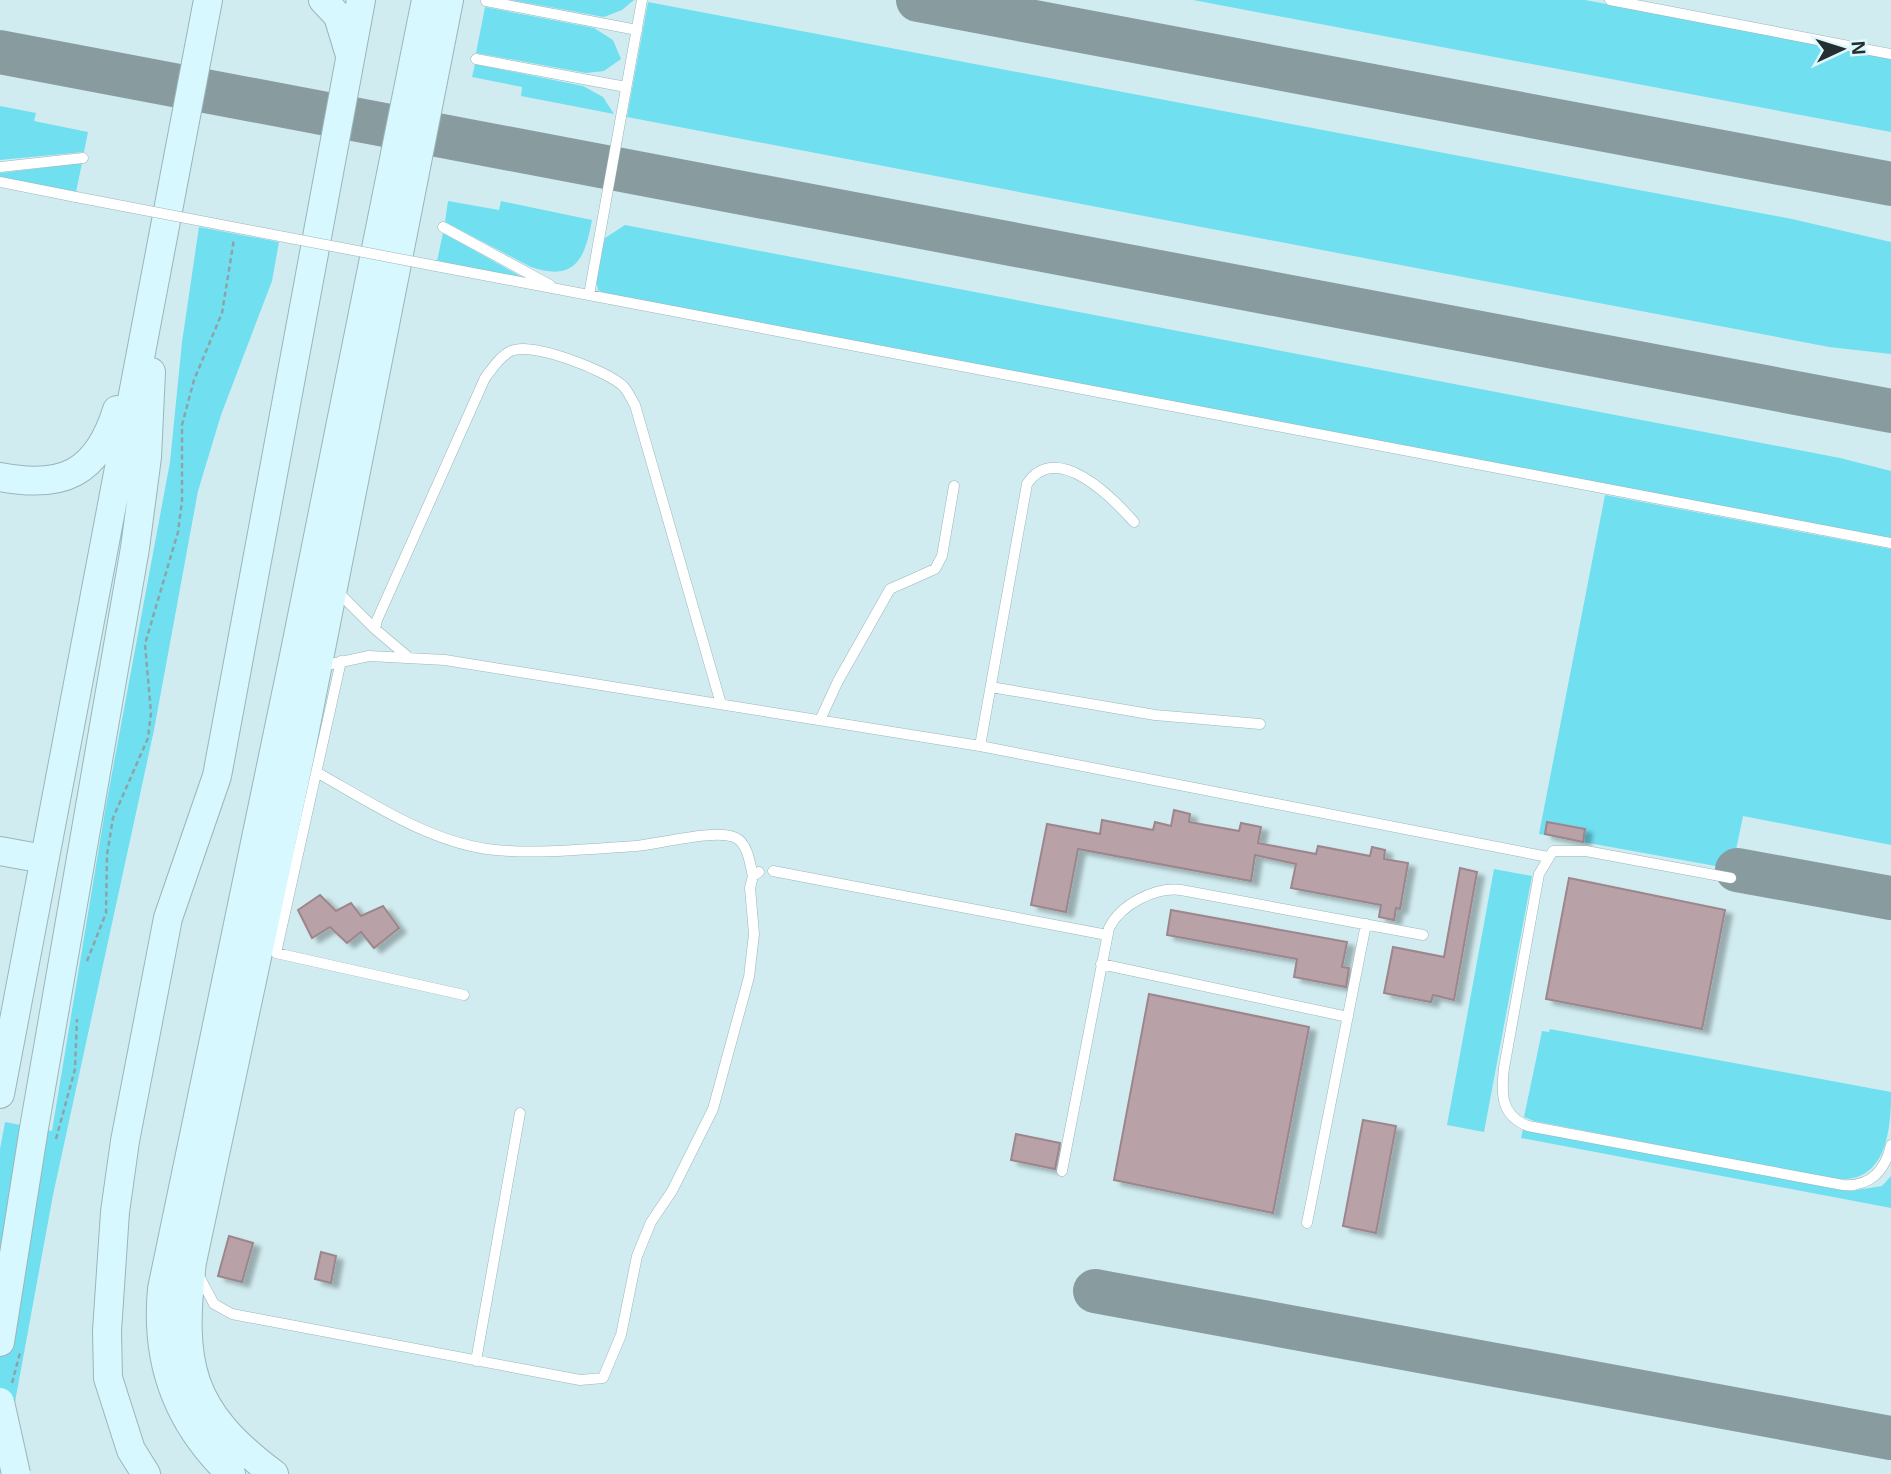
<svg xmlns="http://www.w3.org/2000/svg" width="1891" height="1474" viewBox="0 0 1891 1474" font-family="Arial,sans-serif">
<style>
.green{fill:#70dff0}
.lines{fill:none;stroke-linecap:round;stroke-linejoin:round}
.taxiway{stroke:#889ca0;stroke-width:44}
.building{fill:#b9a2a7;stroke:#9d868b;stroke-width:2;filter:url(#shadow)}
.lane-casing{stroke:#9bb5b9;stroke-width:11}
.secondary-casing{stroke:#9bb5b9;stroke-width:30}
.path{stroke:#8ea3a6;stroke-width:2.5;stroke-dasharray:5 3.5;stroke-linecap:butt}
.lane{stroke:#fff;stroke-width:10}
.secondary{stroke:#d6f8fe;stroke-width:28}
.lane-bridge-casing{stroke:#9bb5b9;stroke-width:11;stroke-linecap:butt}
.secondary-bridge-casing{stroke:#9bb5b9;stroke-width:30;stroke-linecap:butt}
.lane-bridge{stroke:#fff;stroke-width:10}
.secondary-bridge{stroke:#d6f8fe;stroke-width:28}
</style>
<defs>
<filter id="shadow"><feDropShadow dx="7" dy="4.5" stdDeviation="2" flood-color="#0004"/></filter>
</defs>
<rect width="100%" height="100%" fill="#d1ecf0"/>
<!-- green -->
<path class="green" d="M 511,0 L 634,0 L 622,10 L 604,17 Z
M 1193,0 L 1585,0 L 1891,58 L 1891,132 Z
M 648,2 L 1792,219 L 1891,242 L 1891,354 L 1829,347 L 627,117 Z
M 485,7 L 594,28 L 613,40 L 621,59 L 604,71 L 586,73 L 476,53 Z
M 475,64 L 583,86 L 603,97 L 614,114 L 521,96 L 522,87 L 472,77 Z
M 0,106 L 36,113 L 34,121 L 88,132 L 84,152 L 0,160 Z
M 82,163 L 76,192 L 0,178 L 0,173 Z
M 448,201 L 499,210 L 501,201 L 592,220 C 585,259 575,282 531,267 L 445,222 Z
M 625,225 L 1840,458 L 1891,471 L 1891,538 L 603,293 L 598,290 L 596,279 L 605,238 Z
M 199,227 L 279,242 L 272,281 L 221,415 L 198,491 L 154,730 L 53,1195 L 13,1413 L 0,1447 L 0,1149 L 5,1122 L 52,1131 L 105,811 L 170,462 L 182,342 Z
M 443,233 L 529,281 L 437,261 Z
M 1605,495 L 1891,549 L 1891,845 L 1743,816 L 1732,869 L 1539,834 Z
M 1494,869 L 1532,876 L 1484,1132 L 1447,1125 Z
M 1550,1029 L 1891,1092 C 1891,1132 1886,1184 1835,1179 L 1534,1121 L 1524,1117 L 1542,1031 L 1549,1032 Z
M 1523,1129 L 1850,1191 L 1882,1186 L 1891,1176 L 1891,1208 L 1521,1138 Z"/>
<g class="lines">
<!-- taxiway -->
<path class="taxiway" d="M 918,0 L 1891,184
M 0,52 L 1891,411
M 1737,870 L 1891,898
M 1095,1291 L 1891,1438"/>
</g>
<!-- building -->
<path class="building" d="M 1174,810 L 1190,814 L 1189,822 L 1239,831 L 1241,823 L 1261,827 L 1258,843 L 1316,854 L 1318,846 L 1370,856 L 1372,847 L 1385,850 L 1384,859 L 1408,863 L 1400,909 L 1396,908 L 1394,920 L 1379,917 L 1381,905 L 1291,888 L 1296,864 L 1255,855 L 1251,881 L 1078,849 L 1066,912 L 1031,905 L 1047,824 L 1100,834 L 1102,820 L 1153,830 L 1155,822 L 1171,826 Z
M 1547,822 L 1585,829 L 1583,842 L 1545,834 Z
M 1460,868 L 1477,872 L 1454,1000 L 1433,995 L 1431,1002 L 1384,993 L 1393,947 L 1444,957 Z
M 1569,878 L 1725,910 L 1702,1029 L 1546,999 Z
M 320,895 L 336,911 L 351,903 L 361,916 L 383,906 L 399,928 L 374,948 L 361,932 L 347,943 L 330,927 L 312,938 L 298,910 Z
M 1171,910 L 1347,942 L 1342,967 L 1349,968 L 1346,987 L 1294,977 L 1297,959 L 1167,935 Z
M 1149,994 L 1309,1027 L 1273,1213 L 1114,1180 Z
M 1363,1120 L 1396,1126 L 1376,1233 L 1343,1226 Z
M 1016,1134 L 1060,1143 L 1055,1169 L 1011,1160 Z
M 229,1236 L 253,1243 L 242,1282 L 218,1276 Z
M 321,1252 L 336,1256 L 331,1283 L 315,1279 Z"/>
<g class="lines">
<defs>
<path id="lane" d="M 1610,0 L 1891,54
M 486,1 L 637,30
M 476,59 L 626,87
M 0,167 L 83,158
M 0,182 L 76,197
M 443,227 L 550,285
M 436,266 L 1891,543
M 589,295 L 642,0
M 337,591 L 375,629
M 407,656 L 375,629 L 377,620 L 485,378 C 492,369 500,356 511,351 C 532,341 607,371 623,386 C 628,391 631,399 635,405 L 721,704
M 341,661 L 276,953 L 464,995
M 322,666 L 369,656 L 445,660 L 980,746 L 1548,857
M 991,687 L 1155,715 L 1260,724
M 820,720 L 838,681 L 890,589 L 935,569 L 942,556 L 954,486
M 980,746 L 1027,484 C 1056,440 1112,497 1134,522
M 318,773 C 370,802 426,840 487,849 C 530,855 592,849 636,846 C 659,844 718,828 736,838 C 748,844 750,864 753,876
M 773,871 L 1107,935
M 1731,878 L 1586,851 L 1553,851 L 1539,874 L 1504,1068 C 1501,1094 1501,1116 1528,1126 L 1843,1185 C 1870,1187 1885,1171 1891,1145
M 1101,964 L 1348,1017
M 1062,1171 L 1109,928 C 1121,904 1155,887 1181,890 L 1423,935
M 1307,1223 L 1366,924
M 199,1276 L 214,1304 L 232,1314 L 580,1380 L 603,1378 L 621,1335 L 637,1256 L 651,1222 L 672,1191 L 713,1109 L 749,977 L 754,934 L 750,888 L 753,876 L 759,872
M 476,1361 L 520,1113"/>
<path id="secondary" d="M 323,0 L 338,16 L 349,52
M 0,477 C 63,489 97,474 117,410
M 0,851 L 44,859
M 0,1094 L 208,0
M 0,1342 L 34,1128 L 135,548 L 147,457 L 151,372
M 146,1474 L 131,1450 L 108,1378 L 107,1331 L 115,1212 L 125,1141 L 168,918 L 217,776 L 361,0
M 231,1474 C 177,1423 155,1362 162,1289 L 295,651 L 426,0
M 274,1474 C 188,1410 180,1364 192,1262 L 299,760 L 449,0"/>
</defs>
<!-- lane casing -->
<use href="#lane" class="lane-casing"/>
<!-- secondary casing -->
<use href="#secondary" class="secondary-casing"/>
<!-- path -->
<path class="path" d="M 87,961 L 106,913 L 107,855 L 113,818 L 148,738 L 151,713 L 145,644 L 178,532 L 182,501 L 182,425 L 194,380 L 222,313 L 234,239
M 56,1139 L 75,1069 L 77,1019
M 12,1383 L 20,1353"/>
<!-- lane -->
<use href="#lane" class="lane"/>
<!-- secondary -->
<use href="#secondary" class="secondary"/>
<defs>
<path id="lane-bridge" d="M 76,197 L 436,266"/>
<path id="secondary-bridge" d="M 0,1402 L 16,1474"/>
</defs>
<!-- lane-bridge casing -->
<use href="#lane-bridge" class="lane-bridge-casing"/>
<!-- secondary-bridge casing -->
<use href="#secondary-bridge" class="secondary-bridge-casing"/>
<!-- lane-bridge -->
<use href="#lane-bridge" class="lane-bridge"/>
<!-- secondary-bridge -->
<use href="#secondary-bridge" class="secondary-bridge"/>
</g>
<!-- north arrow -->
<g transform="translate(1842 49) rotate(86)" stroke="#def9fd" stroke-width="5" paint-order="stroke">
<path d="M0-5L12 26L0 18L-12 26Z" fill="#252f31"/>
<text y="-10" font-size="19" font-weight="bold" text-anchor="middle" fill="#252f31">N</text>
</g>
</svg>
